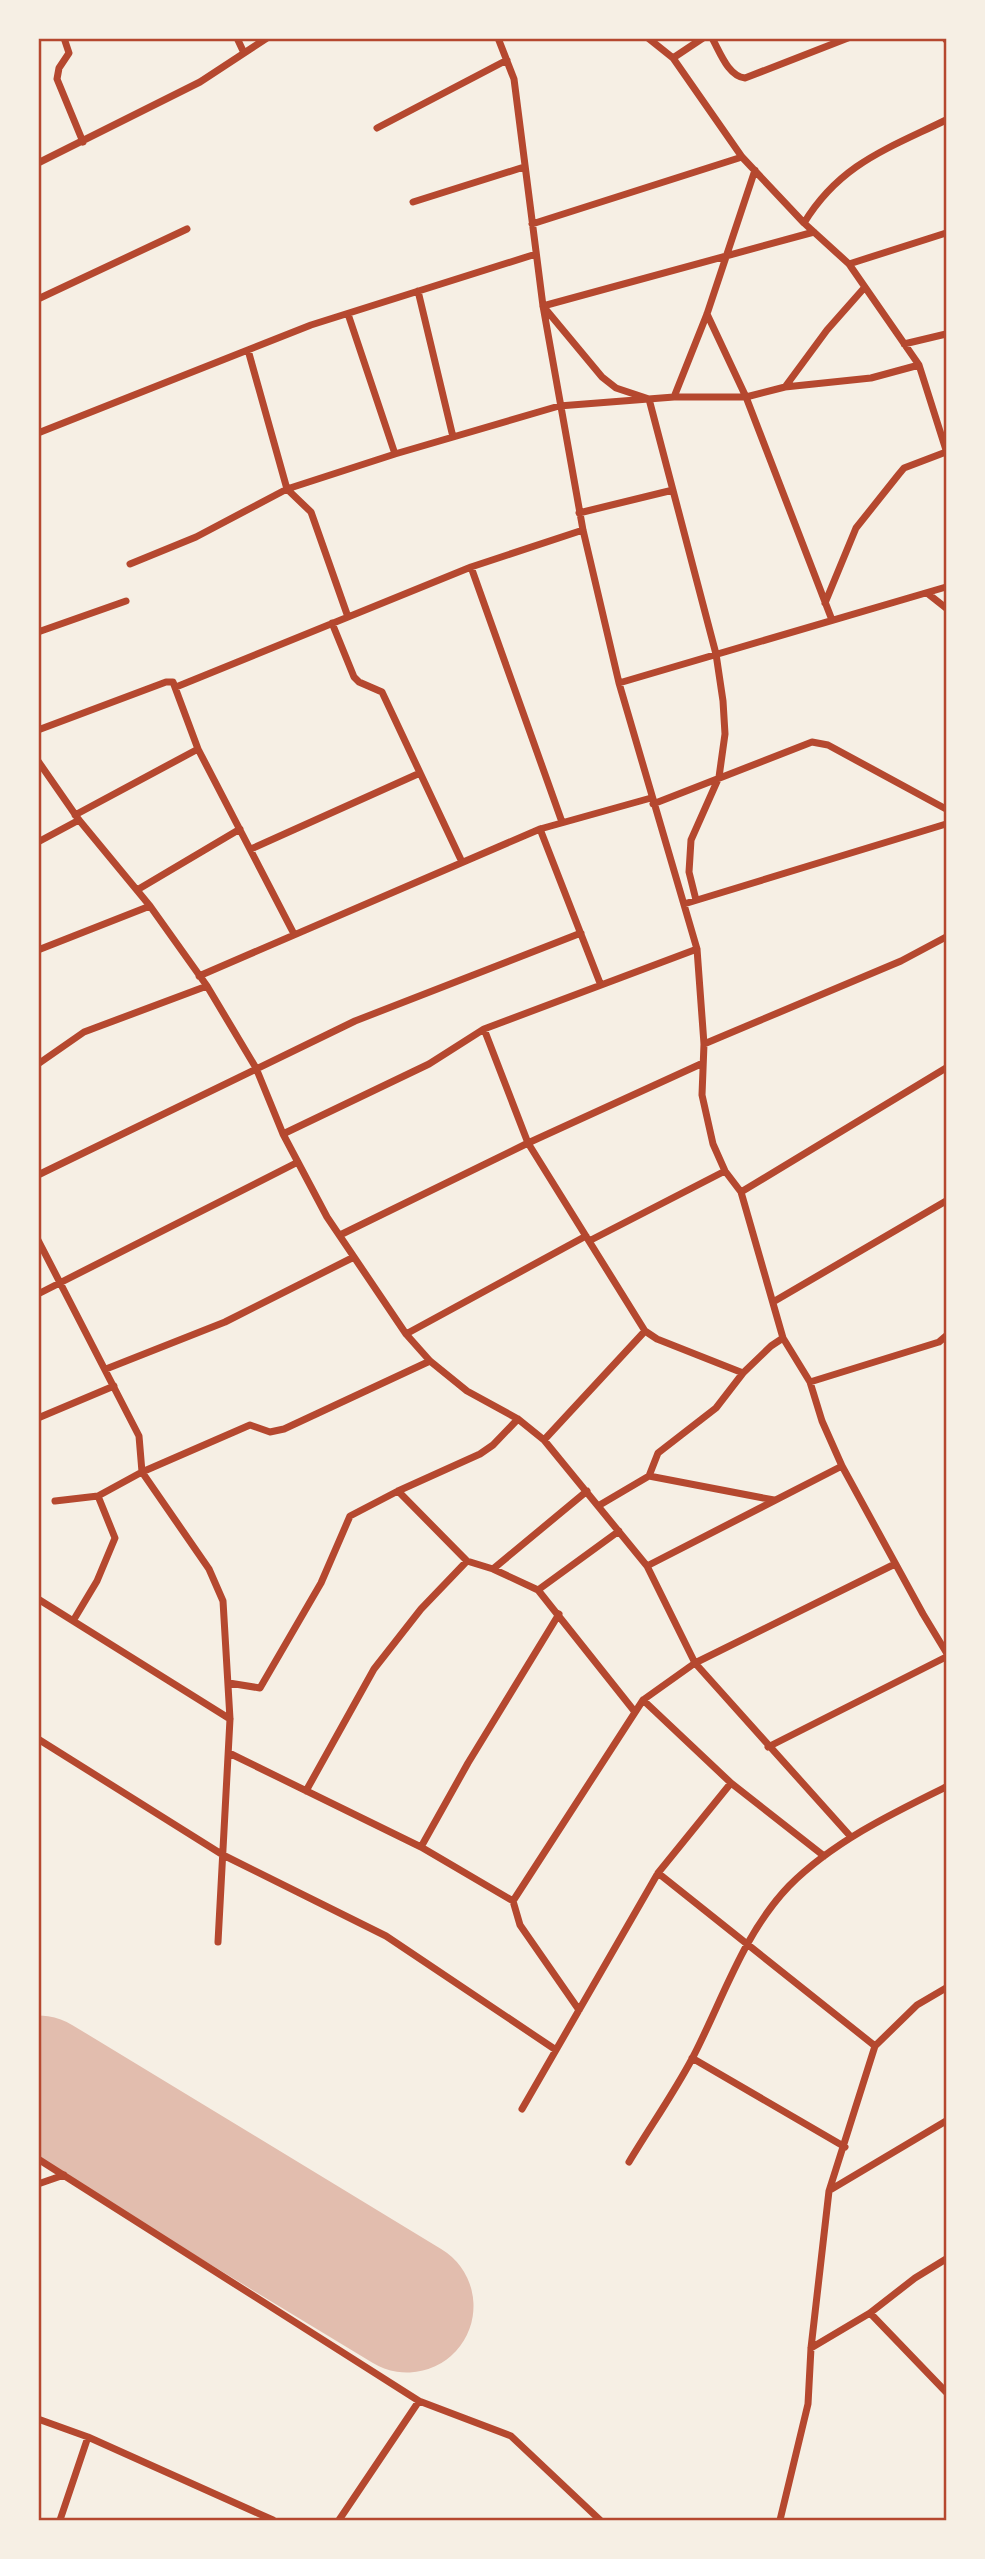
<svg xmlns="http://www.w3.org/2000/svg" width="985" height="2559" viewBox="0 0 985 2559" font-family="Raleway,sans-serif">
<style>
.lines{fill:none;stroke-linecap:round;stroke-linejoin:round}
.runway{stroke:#e2bdae;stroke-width:133}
.minor{stroke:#b5482f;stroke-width:7}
.neatline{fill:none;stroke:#b5482f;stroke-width:2.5}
</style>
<rect width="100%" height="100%" fill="#f6efe4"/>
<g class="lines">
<!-- runway -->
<path class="runway" d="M 38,2082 L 407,2306"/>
<!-- minor -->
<path class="minor" d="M 64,38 L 69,53 L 59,68 L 57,79 L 83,142
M 237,38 L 244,53
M 498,38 L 514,79 L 543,306 L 583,530 L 619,683 L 697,949 L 704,1044 L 702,1095 L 713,1144 L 725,1171 L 741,1192 L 783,1338 L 810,1382 L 822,1421 L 842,1466 L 923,1614 L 946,1652
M 648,38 L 673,58 L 742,157 L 804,223 L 849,264 L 919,365 L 946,450
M 712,38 C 720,52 728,76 745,78 L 848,38
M 945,38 L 946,40
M 673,58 L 703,38
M 377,128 L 507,60
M 38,163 L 200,82 L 267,38
M 413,202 L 524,167
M 804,223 C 840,164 887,149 946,120
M 532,224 L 742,157
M 849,264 L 946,233
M 418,291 L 453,437
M 38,299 L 187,229
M 348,314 L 395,454
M 707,314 L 746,397 L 832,620
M 904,344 L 946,334
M 785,387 L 827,330 L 865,287
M 674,397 L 707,314 L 755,170
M 38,433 L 311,325 L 536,254
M 579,513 L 673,490
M 130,564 L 196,537 L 287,489 L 248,350
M 471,567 L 562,822
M 927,593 L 946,608
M 825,603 L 856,528 L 899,474 L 904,468 L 946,452
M 348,617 L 311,512 L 287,489 L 395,454 L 559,406 L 674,397 L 746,397 L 785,387 L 871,378 L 919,365
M 332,623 L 354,677 L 359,682 L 382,692 L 462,862
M 38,632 L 126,601
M 619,683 L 946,587
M 176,687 L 471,567 L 583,530
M 38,730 L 166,682 L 173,682 L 198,749 L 294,934
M 38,761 L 79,820 L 150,906 L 207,986 L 256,1068 L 283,1134 L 327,1217 L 406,1334 L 430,1361 L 467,1391 L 518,1419 L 544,1440 L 647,1566 L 695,1663 L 851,1837
M 653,804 L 812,742 L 828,745 L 946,809
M 75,815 L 198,749
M 38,842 L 79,820
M 251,849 L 420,773
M 137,890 L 240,829
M 696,900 L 689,872 L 691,840 L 719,777 L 725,734 L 723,701 L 716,654 L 649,399 L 616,388 L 602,377 L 543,306 L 814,232
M 684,904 L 946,824
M 38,950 L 150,906
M 199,976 L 540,829
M 600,983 L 540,829 L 651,798
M 484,1029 L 528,1143 L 645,1331 L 657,1339 L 743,1373
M 704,1044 L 901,961 L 946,937
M 38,1064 L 84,1032 L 207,986
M 283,1134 L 429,1064 L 484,1029 L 697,949
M 38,1175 L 355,1021 L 581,933
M 741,1192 L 946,1068
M 340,1235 L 528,1143 L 703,1063
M 38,1240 L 139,1436 L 142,1472 L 209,1569 L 223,1601 L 230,1719 L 218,1942
M 589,1241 L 725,1171
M 38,1294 L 298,1162
M 773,1302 L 946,1201
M 406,1334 L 586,1236
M 106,1369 L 225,1322 L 354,1257
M 810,1382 L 939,1342 L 946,1336
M 38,1418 L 114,1386
M 544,1440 L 645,1331
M 649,1476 L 658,1453 L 716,1408 L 743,1373 L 771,1346 L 783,1338
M 398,1491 L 467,1561 L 493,1569 L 538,1590 L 635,1712
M 55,1501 L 98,1496 L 142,1472 L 250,1425 L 270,1432 L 284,1429 L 430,1361
M 598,1506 L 649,1476 L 774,1500
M 647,1566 L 842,1466
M 493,1569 L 587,1491
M 538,1590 L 619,1531
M 38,1599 L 230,1719
M 73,1621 L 97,1581 L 115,1538 L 98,1496
M 229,1683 L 260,1688 L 321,1583 L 350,1516 L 398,1491 L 480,1454 L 493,1445 L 518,1419
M 643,1700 L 731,1783 L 824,1856
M 38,1739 L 223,1855 L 386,1936 L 556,2050
M 768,1747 L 946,1657
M 229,1753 L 421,1847 L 513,1901 L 520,1925 L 579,2010
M 306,1791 L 374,1669 L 421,1609 L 467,1561
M 421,1847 L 468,1763 L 559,1614
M 658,1873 L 875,2046
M 513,1901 L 643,1700 L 695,1663 L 895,1564
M 692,2058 L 845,2147
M 522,2109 L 658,1873 L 731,1783
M 38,2159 L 419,2401 L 511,2436 L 600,2520
M 629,2162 C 650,2127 674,2093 693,2057 C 723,1999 743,1934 789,1886 C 833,1842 891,1814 946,1787
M 38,2184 L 64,2175
M 830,2190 L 946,2121
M 870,2313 L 946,2392
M 811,2348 L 870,2313 L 915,2278 L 946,2259
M 38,2419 L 88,2437 L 273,2520
M 60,2520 L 88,2437
M 339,2520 L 419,2401
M 780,2520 L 808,2404 L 811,2348 L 829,2191 L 875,2046 L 917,2005 L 946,1988"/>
</g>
<!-- border -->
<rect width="985" height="2559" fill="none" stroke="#f6efe4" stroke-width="80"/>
<rect x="40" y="40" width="905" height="2479" class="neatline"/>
</svg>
